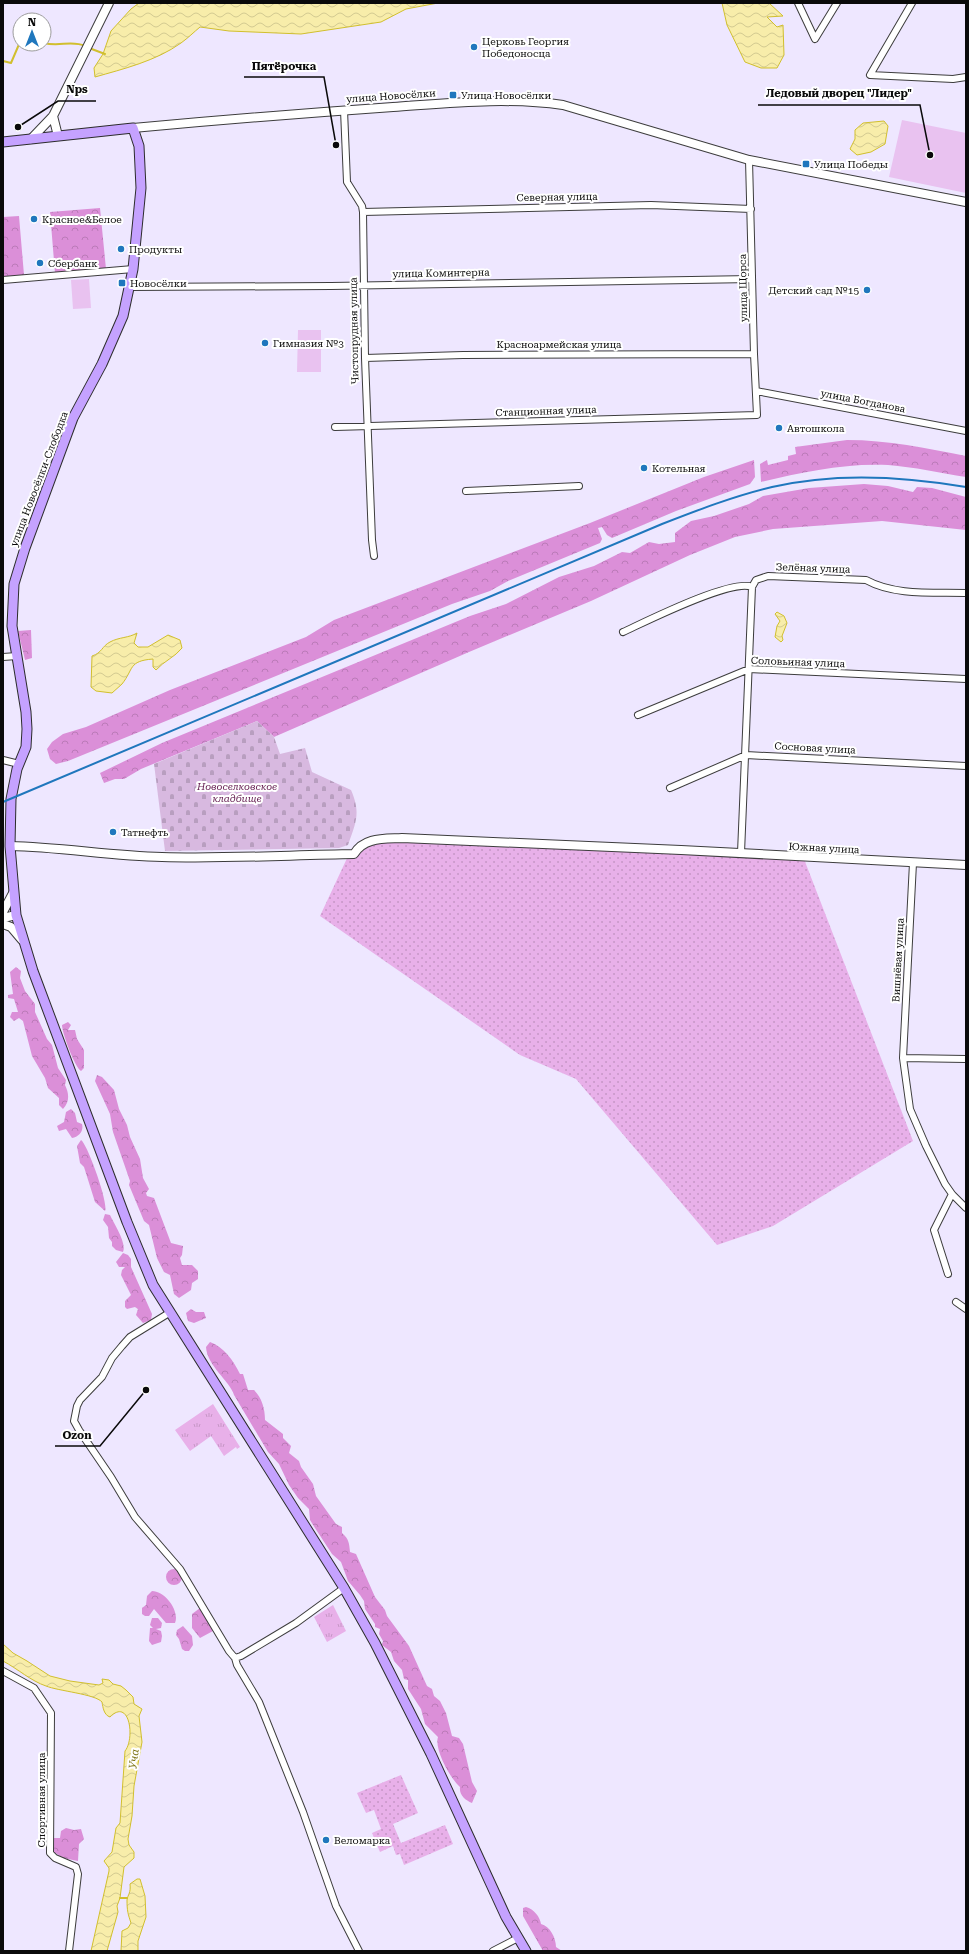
<svg xmlns="http://www.w3.org/2000/svg" width="969" height="1954" viewBox="0 0 969 1954" font-family="'Roboto Serif',serif">
<style>
.grass{fill:url(#grass-tufts)}
.forest{fill:url(#forest-crowns)}
.cemetery{fill:url(#cemetery-stones)}
.garden{fill:url(#garden-dots)}
.pitch{fill:#e9c2f0}
.water{fill:url(#water-waves);stroke:#d1bf2e}
.lines{fill:none;stroke-linecap:round;stroke-linejoin:round}
.stream{stroke:#d1bf2e;stroke-width:2}
.minor-casing{stroke:#3d3d3d;stroke-width:8}
.tertiary-casing{stroke:#3d3d3d;stroke-width:10}
.secondary-casing{stroke:#2c2c2c;stroke-width:11}
.minor{stroke:#fff;stroke-width:6}
.tertiary{stroke:#fff;stroke-width:8}
.secondary{stroke:#c5a2ff;stroke-width:9}
.rail{stroke:#1f77bd;stroke-width:2}
.poi-dot{fill:#1f77bd;stroke:#fff;stroke-width:1.5}
.labels{text-anchor:middle;dominant-baseline:central;stroke-width:4;stroke-linejoin:round;paint-order:stroke}
.poi-label{font-size:10px;fill:#0a0a0a;stroke:#fff;text-anchor:start}
.street-label{font-size:10px;fill:#0a0a0a;stroke:#fff}
.park-label{font-size:10px;font-style:italic;fill:#621a4e;stroke:#fff}
.water-label{font-size:11px;font-style:italic;fill:#7b7211;stroke:#fff}
.leader{fill:none;stroke:#0a0a0a;stroke-width:1.5}
.callout-dot{fill:#0a0a0a;stroke:#fff;stroke-width:1.5}
.callout-label{font-size:11px;text-anchor:middle;font-weight:bold;fill:#0a0a0a;stroke:#fff;stroke-width:4;stroke-linejoin:round;paint-order:stroke}
</style>
<defs>
<pattern id="grass-tufts" width="24" height="20" patternUnits="userSpaceOnUse"><rect width="24" height="20" fill="#e8b0e9"/><path d="M3 7l-1-3M5 7V3M7 7l1-3M15 17l-1-3M17 17v-4M19 17l1-3" fill="none" stroke="#c696c6"/></pattern>
<pattern id="forest-crowns" width="20" height="18" patternUnits="userSpaceOnUse"><rect width="20" height="18" fill="#db8fd8"/><path d="M2 6a3 3 0 1 1 6 0M12 15a3 3 0 1 1 6 0" fill="none" stroke="#bb7ab8"/></pattern>
<pattern id="cemetery-stones" width="16" height="16" patternUnits="userSpaceOnUse"><rect width="16" height="16" fill="#d8b9e0"/><path d="M2 7V4a2 2 0 0 1 4 0v3zM10 15v-3a2 2 0 0 1 4 0v3z" fill="#b89ebf"/></pattern>
<pattern id="garden-dots" width="8" height="8" patternUnits="userSpaceOnUse"><rect width="8" height="8" fill="#e8b0e9"/><path d="M2 2h.1M6 6h.1" fill="none" stroke="#c696c6" stroke-width="1.8" stroke-linecap="round"/></pattern>
<pattern id="water-waves" width="16" height="10" patternUnits="userSpaceOnUse"><rect width="16" height="10" fill="#f8edaa"/><path d="M0 5q4-4 8 0t8 0" fill="none" stroke="#d3ca91"/></pattern>
</defs>
<rect width="100%" height="100%" fill="#eee7ff"/>
<!-- grass -->
<path class="grass" d="M 213,1404 L 240,1447 L 237,1449 L 236,1447 L 224,1456 L 211,1436 L 190,1451 L 175,1430 Z
M 333,1605 L 346,1631 L 327,1642 L 314,1617 Z"/>
<!-- forest -->
<path class="forest" d="M 100,208 L 106,269 L 55,273 L 50,212 Z
M 19,216 L 24,275 L 3,277 L 3,217 Z
M 847,440 C 888,440 926,448 966,456 L 966,477 C 940,473 914,467 888,465 C 845,463 803,472 761,482 L 760,464 L 767,460 L 768,465 L 788,460 L 788,456 L 796,454 L 795,447 Z
M 754,460 L 755,477 L 750,484 L 676,511 L 612,538 L 607,535 L 602,527 L 598,528 L 602,539 L 600,543 L 508,581 L 490,591 L 452,604 L 68,761 L 56,764 L 50,759 L 47,749 L 52,742 L 63,734 L 86,727 L 170,690 L 306,637 L 334,620 L 590,523 L 704,477 Z
M 864,484 L 888,486 L 913,492 L 917,487 L 932,488 L 966,497 L 966,530 L 882,521 L 773,529 L 735,537 L 690,555 L 591,601 L 469,652 L 274,737 L 257,721 L 141,769 L 124,779 L 115,779 L 104,783 L 100,773 L 162,743 L 470,616 L 506,604 L 559,577 L 594,566 L 622,552 L 630,553 L 649,542 L 659,544 L 675,542 L 675,533 L 691,521 L 714,516 L 749,504 L 763,496 L 809,488 Z
M 31,630 L 32,658 L 25,660 L 18,631 Z
M 16,967 L 21,971 L 20,978 L 25,991 L 35,1004 L 35,1012 L 47,1039 L 52,1045 L 58,1068 L 66,1080 L 65,1085 C 69,1093 70,1102 63,1109 L 59,1105 L 59,1098 L 48,1088 L 45,1078 L 32,1056 L 23,1021 L 19,1018 L 14,1021 L 10,1017 L 12,1012 L 18,1012 L 14,999 L 8,998 L 8,995 L 13,994 L 10,972 Z
M 68,1022 L 71,1025 L 68,1030 L 75,1030 L 77,1039 L 84,1050 L 84,1068 L 81,1071 C 74,1066 62,1032 62,1025 Z
M 97,1075 L 102,1077 L 114,1090 L 119,1109 L 127,1125 L 130,1137 L 140,1159 L 143,1178 L 149,1189 L 146,1193 L 147,1196 L 154,1198 L 171,1243 L 183,1246 L 182,1255 L 180,1258 L 182,1265 L 192,1265 L 198,1271 L 198,1279 L 192,1283 L 191,1290 L 179,1298 L 174,1294 L 170,1275 L 164,1272 L 157,1258 L 149,1225 L 144,1221 L 129,1185 L 130,1181 L 113,1132 L 110,1114 L 95,1081 Z
M 71,1109 L 75,1113 L 77,1122 L 82,1124 C 84,1131 79,1137 72,1138 L 66,1129 L 59,1131 L 57,1126 L 64,1122 L 66,1112 Z
M 81,1140 C 87,1143 109,1204 105,1211 L 95,1202 L 84,1167 L 80,1163 L 77,1146 Z
M 105,1214 L 110,1215 C 114,1224 127,1243 123,1252 L 116,1250 L 112,1246 L 112,1242 L 109,1238 L 108,1227 L 103,1220 Z
M 123,1253 L 128,1255 L 131,1259 L 131,1267 L 152,1314 L 151,1320 L 143,1323 L 136,1315 L 138,1309 L 135,1307 L 127,1309 L 125,1307 L 125,1301 L 131,1295 L 121,1275 L 122,1270 L 125,1267 L 119,1267 L 116,1262 Z
M 191,1309 L 196,1312 L 204,1312 L 206,1318 L 194,1323 L 188,1321 L 186,1313 Z
M 210,1342 C 224,1347 233,1360 240,1374 L 243,1374 L 248,1390 L 254,1390 C 262,1398 265,1409 265,1420 L 283,1434 L 283,1438 L 291,1446 L 289,1453 L 299,1461 L 301,1467 L 313,1484 L 316,1496 L 336,1524 L 342,1527 L 342,1533 C 349,1539 349,1543 350,1552 L 356,1554 L 375,1597 L 385,1610 L 387,1616 L 409,1646 L 427,1686 L 432,1689 L 434,1696 L 440,1701 L 446,1713 L 452,1736 L 459,1738 L 463,1744 L 472,1782 L 477,1791 L 472,1803 C 465,1800 459,1795 460,1787 C 450,1778 434,1749 438,1737 L 425,1724 L 421,1709 L 408,1689 L 408,1680 L 404,1679 L 402,1670 L 394,1661 L 391,1652 L 382,1645 L 383,1641 L 379,1634 L 380,1629 L 375,1627 L 375,1624 L 365,1609 L 364,1601 L 360,1595 L 348,1581 L 341,1562 L 332,1554 L 315,1528 L 310,1520 L 309,1509 L 298,1498 L 289,1485 L 279,1464 L 268,1452 L 234,1395 C 230,1381 207,1366 206,1347 Z
M166 1577a8 8 0 1 1 16 0a8 8 0 1 1-16 0Z
M 152,1591 C 165,1591 180,1611 175,1623 L 166,1623 L 154,1609 L 149,1616 L 145,1616 L 142,1614 L 142,1608 L 146,1605 L 147,1596 Z
M 200,1608 L 213,1631 L 200,1638 L 192,1628 L 192,1614 Z
M 152,1618 L 158,1618 L 162,1623 L 161,1628 L 156,1629 L 161,1631 L 162,1636 L 161,1642 L 152,1645 L 149,1641 L 150,1628 L 153,1628 L 150,1625 Z
M 183,1626 L 192,1636 L 193,1645 L 189,1651 L 185,1651 L 182,1649 L 179,1639 L 176,1635 L 177,1630 Z
M 66,1828 L 74,1830 L 81,1829 L 84,1839 L 79,1844 L 78,1861 L 63,1858 L 54,1852 L 54,1838 L 60,1838 L 61,1831 Z
M 526,1907 C 534,1909 540,1917 541,1924 C 550,1926 556,1938 556,1947 L 562,1951 L 543,1951 L 523,1916 L 523,1908 Z"/>
<!-- cemetery -->
<path class="cemetery" d="M 257,721 L 274,737 L 280,754 L 305,748 L 312,772 L 351,790 C 361,813 356,822 348,845 L 339,848 L 165,851 L 154,764 Z"/>
<!-- garden -->
<path class="garden" d="M 372,840 C 517,843 660,855 804,859 L 913,1141 L 773,1226 L 717,1245 L 576,1079 L 520,1055 L 320,916 L 349,854 Z
M 401,1775 L 418,1813 L 393,1824 L 401,1843 L 445,1825 L 453,1844 L 404,1865 L 400,1854 L 396,1855 L 393,1846 L 380,1852 L 372,1833 L 381,1829 L 374,1810 L 366,1813 L 357,1793 Z"/>
<!-- pitch -->
<path class="pitch" d="M 902,120 L 966,133 L 966,193 L 889,177 Z
M 89,279 L 91,308 L 73,309 L 71,280 Z
M 298,330 L 321,330 L 321,372 L 297,372 Z"/>
<!-- water -->
<path class="water" d="M 139,3 L 438,3 L 406,9 L 381,22 L 301,34 L 229,31 L 200,27 C 194,32 188,38 181,43 C 156,61 123,69 95,77 L 94,68 L 103,54 L 111,31 L 131,9 Z
M 722,3 L 769,3 L 783,16 L 767,17 L 777,27 L 783,25 L 784,55 L 777,68 L 761,68 L 745,62 L 727,25 Z
M 884,121 L 888,126 L 885,144 L 871,152 L 857,155 L 850,149 L 855,139 L 855,130 L 863,123 Z
M 777,612 L 784,616 L 787,623 L 782,636 L 783,640 L 781,642 L 775,637 L 777,626 L 780,621 L 775,614 Z
M 137,633 L 134,643 L 138,647 L 148,647 L 168,635 L 180,640 L 182,648 C 175,657 164,661 156,670 L 153,667 L 153,659 C 128,661 134,669 122,684 C 119,687 115,690 112,693 L 96,691 L 91,687 L 92,656 C 102,653 102,646 110,642 C 119,637 129,638 137,633 Z
M 3,1644 L 13,1653 L 27,1661 L 50,1676 L 70,1681 L 99,1685 L 103,1683 L 102,1679 L 109,1680 L 113,1684 L 121,1686 L 126,1690 L 133,1697 L 134,1704 L 142,1709 L 139,1716 L 142,1742 L 134,1786 L 132,1816 L 128,1839 L 129,1845 L 134,1852 L 134,1858 L 124,1867 L 120,1898 L 117,1906 L 118,1912 L 107,1951 L 91,1951 L 109,1871 L 109,1868 L 104,1861 L 112,1852 L 116,1828 L 120,1823 L 125,1751 C 135,1739 130,1697 110,1717 C 104,1715 103,1708 102,1702 C 95,1694 58,1691 46,1686 C 31,1681 18,1669 3,1661 Z
M 137,1879 L 140,1879 L 145,1896 L 146,1917 L 138,1941 L 138,1951 L 121,1951 L 122,1931 L 128,1928 L 131,1923 C 128,1914 127,1911 127,1900 C 128,1894 131,1893 130,1884 Z"/>
<g class="lines">
<!-- stream -->
<path class="stream" d="M 44,43 C 59,47 72,40 85,46
M 89,48 L 105,54
M 3,61 L 11,63 L 20,42
M 120,1898 L 127,1898"/>
<defs>
<path id="minor" d="M 798,3 L 815,39 L 837,3
M 912,3 L 870,75 L 953,79 L 966,77
M 344,110 L 347,182 L 362,206 L 363,212 L 365,358 L 372,540 L 374,556
M 363,212 L 651,205 L 751,209
M 3,280 L 133,269
M 130,287 L 331,286 L 752,279
M 365,358 L 463,355 L 754,354
M 756,391 L 966,431
M 335,427 L 757,415 L 754,354 L 749,160
M 466,491 L 579,486
M 623,632 C 645,622 732,578 752,587 L 756,580 L 768,576 L 866,580 C 895,596 934,592 966,593
M 3,657 L 17,656
M 638,715 L 749,669 L 966,679
M 3,760 L 19,764
M 670,788 L 746,755 L 966,766
M 741,853 L 752,587
M 913,863 L 903,1058 L 910,1109 L 926,1146 L 945,1184 L 952,1194 L 966,1208
M 903,1058 L 966,1059
M 948,1274 L 934,1230 L 952,1194
M 956,1302 L 966,1309
M 169,1313 L 130,1337 L 122,1346 L 112,1358 L 102,1377 L 80,1400 L 77,1406 L 74,1421 L 79,1430 L 111,1477 L 135,1517 L 180,1569 L 229,1651 L 235,1658 L 237,1665 L 259,1702 L 303,1812 L 336,1906 L 359,1951
M 235,1658 L 241,1656 L 296,1623 L 344,1588
M 3,1671 L 34,1688 L 51,1713 L 50,1853 L 55,1858 L 76,1867 L 78,1874 L 69,1951
M 493,1951 L 518,1938"/>
<path id="tertiary" d="M 53,116 L 58,136
M 133,128 C 220,120 307,113 393,107 C 451,103 506,97 563,105 L 749,160 L 966,202
M 31,139 L 53,116 L 109,3
M 10,846 C 61,847 111,856 162,857 C 226,859 290,855 354,854 C 364,837 384,839 402,838 L 681,850 L 966,865
M 3,912 L 13,893
M 3,918 L 16,915
M 3,924 L 11,927 L 22,940"/>
<path id="secondary" d="M 3,142 L 133,128 L 139,146 L 141,188 L 133,269 L 123,316 L 102,364 L 73,418 L 25,548 L 14,584 L 12,626 L 26,712 L 27,729 L 26,747 L 17,769 L 11,799 L 10,846 L 16,915 L 33,971 L 127,1222 L 153,1285 L 344,1588 L 375,1643 L 431,1754 L 506,1917 L 526,1951"/>
</defs>
<!-- minor casing -->
<use href="#minor" class="minor-casing"/>
<!-- tertiary casing -->
<use href="#tertiary" class="tertiary-casing"/>
<!-- secondary casing -->
<use href="#secondary" class="secondary-casing"/>
<!-- minor -->
<use href="#minor" class="minor"/>
<!-- tertiary -->
<use href="#tertiary" class="tertiary"/>
<!-- secondary -->
<use href="#secondary" class="secondary"/>
<!-- rail -->
<path class="rail" d="M 3,802 L 662,524 C 698,510 734,496 772,487 C 836,472 902,476 966,487"/>
</g>
<!-- markers -->
<g class="poi-dot">
<circle cx="474" cy="47" r="4"/>
<rect x="449" y="91" width="8" height="8" rx="2"/>
<rect x="802" y="160" width="8" height="8" rx="2"/>
<circle cx="34" cy="219" r="4"/>
<circle cx="121" cy="249" r="4"/>
<circle cx="40" cy="263" r="4"/>
<rect x="118" y="279" width="8" height="8" rx="2"/>
<circle cx="867" cy="290" r="4"/>
<circle cx="265" cy="343" r="4"/>
<circle cx="779" cy="428" r="4"/>
<circle cx="644" cy="468" r="4"/>
<circle cx="113" cy="832" r="4"/>
<circle cx="326" cy="1840" r="4"/>
</g>
<g class="labels">
<!-- poi labels -->
<g class="poi-label">
<text x="482" y="41">Церковь Георгия<tspan x="482" dy="12">Победоносца</tspan></text>
<text x="461" y="95">Улица Новосёлки</text>
<text x="814" y="164">Улица Победы</text>
<text x="42" y="219">Красное&amp;Белое</text>
<text x="129" y="249">Продукты</text>
<text x="48" y="263">Сбербанк</text>
<text x="130" y="283">Новосёлки</text>
<text x="859" y="290" text-anchor="end">Детский сад №15</text>
<text x="273" y="343">Гимназия №3</text>
<text x="787" y="428">Автошкола</text>
<text x="652" y="468">Котельная</text>
<text x="121" y="832">Татнефть</text>
<text x="334" y="1840">Веломарка</text>
</g>
<!-- street labels -->
<g class="street-label">
<text transform="translate(391 96) rotate(-4)">улица Новосёлки</text>
<text transform="translate(557 197) rotate(-1)">Северная улица</text>
<text transform="translate(441 273) rotate(-1)">улица Коминтерна</text>
<text transform="translate(743 288) rotate(-91)">улица Щорса</text>
<text transform="translate(354 331) rotate(-91)">Чистопрудная улица</text>
<text x="559" y="344">Красноармейская улица</text>
<text transform="translate(863 401) rotate(11)">улица Богданова</text>
<text transform="translate(546 411) rotate(-2)">Станционная улица</text>
<text transform="translate(39 479) rotate(-69)">улица Новосёлки-Слободка</text>
<text transform="translate(813 568) rotate(2)">Зелёная улица</text>
<text transform="translate(798 662) rotate(2)">Соловьиная улица</text>
<text transform="translate(815 748) rotate(3)">Сосновая улица</text>
<text transform="translate(824 848) rotate(3)">Южная улица</text>
<text transform="translate(898 960) rotate(-87)">Вишнёвая улица</text>
<text transform="translate(41 1800) rotate(-90)">Спортивная улица</text>
</g>
<!-- park labels -->
<g class="park-label">
<text x="237" y="786">Новоселковское<tspan x="237" dy="12">кладбище</tspan></text>
</g>
<!-- water labels -->
<g class="water-label">
<text transform="translate(134 1759) rotate(-83)">Уча</text>
</g>
</g>
<!-- callouts -->
<path class="leader" d="M336 145L324 77H244M18 127L58 101H96M930 155L920 105H758M146 1390L100 1446H55"/>
<g class="callout-dot">
<circle cx="336" cy="145" r="4"/>
<circle cx="18" cy="127" r="4"/>
<circle cx="930" cy="155" r="4"/>
<circle cx="146" cy="1390" r="4"/>
</g>
<g class="callout-label">
<text x="284" y="70">Пятёрочка</text>
<text x="77" y="93">Nps</text>
<text x="839" y="97">Ледовый дворец "Лидер"</text>
<text x="77" y="1439">Ozon</text>
</g>
<!-- border -->
<rect width="969" height="1954" fill="none" stroke="#0a0a0a" stroke-width="8"/>
<!-- north arrow -->
<g transform="translate(32 32)"><circle r="19" fill="#ffffff" stroke="#9d9d9d"/>
<path d="M0-3L7 15L0 10L-7 15Z" fill="#1f77bd"/>
<text y="-6" font-size="11" font-weight="bold" text-anchor="middle" fill="#0a0a0a">N</text>
</g>
</svg>
